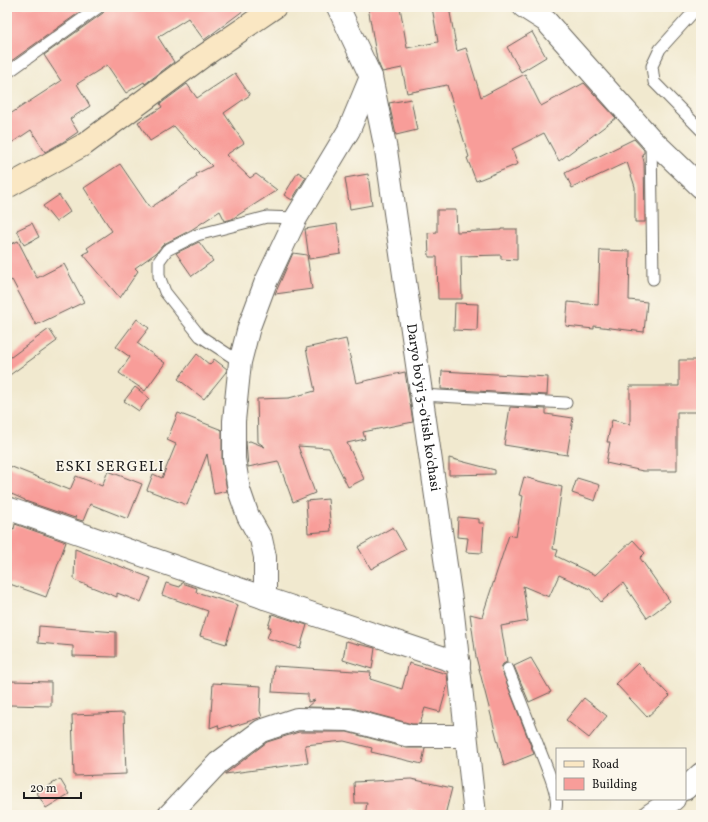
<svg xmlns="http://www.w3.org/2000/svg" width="708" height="822" viewBox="0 0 708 822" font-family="Vollkorn,serif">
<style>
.building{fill:#f89d99}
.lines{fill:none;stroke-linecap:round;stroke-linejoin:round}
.lane-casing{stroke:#67645b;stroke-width:13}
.street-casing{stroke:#67645b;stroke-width:24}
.secondary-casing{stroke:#67645b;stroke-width:24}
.lane{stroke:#fff;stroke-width:11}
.street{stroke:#fff;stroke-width:22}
.secondary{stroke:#fae7c3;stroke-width:22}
.labels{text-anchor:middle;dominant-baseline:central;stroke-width:3.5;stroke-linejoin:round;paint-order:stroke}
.street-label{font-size:14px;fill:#1c1c1c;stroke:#fbf7ec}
.neighbourhood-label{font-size:15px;letter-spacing:1px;fill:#1c1c1c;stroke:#fbf7ec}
</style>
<rect width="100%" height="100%" fill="#fbf7ec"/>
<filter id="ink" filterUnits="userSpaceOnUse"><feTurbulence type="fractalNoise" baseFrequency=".025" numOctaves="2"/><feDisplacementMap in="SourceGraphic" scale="8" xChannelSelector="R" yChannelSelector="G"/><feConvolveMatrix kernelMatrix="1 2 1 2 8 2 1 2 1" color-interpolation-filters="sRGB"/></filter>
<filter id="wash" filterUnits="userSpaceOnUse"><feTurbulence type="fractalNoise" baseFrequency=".012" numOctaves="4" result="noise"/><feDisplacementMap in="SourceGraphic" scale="16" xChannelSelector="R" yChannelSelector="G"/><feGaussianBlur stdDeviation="0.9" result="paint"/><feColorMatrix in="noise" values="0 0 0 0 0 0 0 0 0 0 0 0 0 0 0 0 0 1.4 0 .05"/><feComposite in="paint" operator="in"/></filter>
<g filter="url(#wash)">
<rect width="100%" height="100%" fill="#f1e9cf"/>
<g id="blocks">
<!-- building -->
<path class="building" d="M 7,7 L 87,7 L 7,64 Z
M 106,7 L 248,7 L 204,40 L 188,18 L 158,37 L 174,62 L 145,84 L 144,82 L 126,93 L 107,65 L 77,84 L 90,106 L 70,119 L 78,132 L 63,142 L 45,152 L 31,130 L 7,146 L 7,116 L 61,81 L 44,55 L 103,13 Z
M 368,7 L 400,7 L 407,48 L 438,42 L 432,7 L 449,7 L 457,51 L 466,48 L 481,97 L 525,74 L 541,106 L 584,83 L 616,118 L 559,161 L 544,133 L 512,149 L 518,164 L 476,181 L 467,158 L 469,157 L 447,85 L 407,93 L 402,68 L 382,72 L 377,60 Z
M 532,32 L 546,57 L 521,72 L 507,47 Z
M 235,73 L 250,95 L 224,113 L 244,143 L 226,155 L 250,178 L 256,174 L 277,190 L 232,219 L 225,221 L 220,211 L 191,230 L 164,244 L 156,253 L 135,268 L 138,271 L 120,298 L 83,254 L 89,251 L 87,248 L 112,231 L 84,188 L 120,164 L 150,208 L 197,177 L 196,174 L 212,166 L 186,140 L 174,126 L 150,141 L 138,122 L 162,107 L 160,104 L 187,84 L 197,98 Z
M 411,99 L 417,130 L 396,135 L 389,103 Z
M 634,139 L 644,150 L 644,153 L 642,154 L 644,162 L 645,222 L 635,222 L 635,187 L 627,162 L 572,188 L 565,173 Z
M 298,172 L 306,177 L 292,200 L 284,195 Z
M 368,174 L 372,205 L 350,209 L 345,178 Z
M 59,195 L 70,212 L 56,222 L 43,206 Z
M 437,210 L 456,210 L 457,232 L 501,230 L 501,229 L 517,229 L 517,260 L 501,259 L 501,255 L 461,256 L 462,299 L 438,299 L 437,257 L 429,257 L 428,233 L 437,232 Z
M 32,223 L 39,237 L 24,245 L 17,230 Z
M 337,224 L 341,254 L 309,259 L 305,229 Z
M 18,241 L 37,278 L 64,264 L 84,302 L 36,325 L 12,280 L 7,283 L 7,246 Z
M 199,242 L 213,261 L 192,276 L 176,253 Z
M 600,250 L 630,251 L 629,300 L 647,302 L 644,332 L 594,326 L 594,329 L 566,326 L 568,302 L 598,305 Z
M 293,253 L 307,255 L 312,289 L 275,294 Z
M 455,303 L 478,304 L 477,331 L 454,330 Z
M 137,319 L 149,328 L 137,343 L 165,363 L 145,391 L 119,373 L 130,357 L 116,347 Z
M 49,329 L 57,341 L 7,377 L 7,360 Z
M 346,339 L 356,383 L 405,372 L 413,422 L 363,432 L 365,439 L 347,443 L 364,479 L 348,487 L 329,448 L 298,446 L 315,493 L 293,502 L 278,461 L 248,467 L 246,442 L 250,441 L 265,447 L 258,442 L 257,399 L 289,398 L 315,391 L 306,348 Z
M 197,354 L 210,365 L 214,359 L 227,369 L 226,372 L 204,399 L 178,379 Z
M 679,360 L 701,360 L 701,412 L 677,412 L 677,471 L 643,471 L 606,463 L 610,442 L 607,442 L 612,420 L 630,424 L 630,386 L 679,386 Z
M 442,371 L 548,377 L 547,395 L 441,389 Z
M 135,387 L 149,398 L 139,411 L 124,401 Z
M 510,407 L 546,409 L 546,414 L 573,418 L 567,455 L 504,445 Z
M 178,413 L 222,430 L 222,459 L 227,491 L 214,494 L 207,454 L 187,505 L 147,490 L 153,474 L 162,478 L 176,444 L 167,440 Z
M 449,458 L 495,470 L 495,474 L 449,475 Z
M 7,465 L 70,490 L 76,476 L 102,486 L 108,471 L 142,484 L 128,519 L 90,504 L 83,521 L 76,519 L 76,516 L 75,518 L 25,501 L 25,500 L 7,492 Z
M 524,477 L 562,487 L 553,549 L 558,550 L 556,556 L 595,575 L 633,540 L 645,553 L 640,558 L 670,601 L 647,618 L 623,583 L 601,602 L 590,589 L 559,575 L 549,597 L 523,586 L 528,621 L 501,626 L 507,662 L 503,664 L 501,668 L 534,754 L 504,766 L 476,657 L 470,614 L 482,617 L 509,535 L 516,537 L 523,496 L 519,495 Z
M 577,478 L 600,485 L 595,501 L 572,493 Z
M 328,499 L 331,531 L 308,533 L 306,501 Z
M 458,517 L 479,519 L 479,523 L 484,523 L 482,553 L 466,552 L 468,538 L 457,537 Z
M 15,524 L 66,542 L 46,597 L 7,583 L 7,526 L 14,529 Z
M 393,527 L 406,549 L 371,569 L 358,547 Z
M 75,549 L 151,578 L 141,602 L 117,593 L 117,597 L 74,580 Z
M 166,583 L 180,587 L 182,583 L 197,588 L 196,592 L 238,605 L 226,644 L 200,636 L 208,611 L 162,595 Z
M 272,614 L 307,625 L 300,648 L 267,638 L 271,627 L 268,627 Z
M 39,626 L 116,632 L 116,657 L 73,656 L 73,646 L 38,643 Z
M 346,641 L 375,648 L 372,669 L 343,660 Z
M 531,658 L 551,692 L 529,702 L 514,666 Z
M 409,663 L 447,674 L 448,684 L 440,712 L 425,708 L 420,724 L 412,724 L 352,708 L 307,707 L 315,700 L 308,702 L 308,694 L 272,692 L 274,666 L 371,672 L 370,679 L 402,689 Z
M 638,663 L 670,696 L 647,717 L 616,684 Z
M 10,681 L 51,682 L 51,706 L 9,705 Z
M 213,683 L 261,686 L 260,711 L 262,717 L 231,727 L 231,725 L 219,729 L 218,725 L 210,728 Z
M 584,698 L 607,716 L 589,738 L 566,720 Z
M 124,713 L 126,774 L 74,776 L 72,715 Z
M 299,732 L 347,732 L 407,748 L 425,748 L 422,764 L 371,752 L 372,748 L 344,741 L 305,745 L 308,763 L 225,774 L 267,742 Z
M 60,779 L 69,794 L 46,808 L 37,793 Z
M 411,779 L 452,788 L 445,815 L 434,815 L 408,809 L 407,815 L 365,815 L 367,803 L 355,803 L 354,782 Z"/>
</g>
</g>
<g filter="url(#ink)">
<use href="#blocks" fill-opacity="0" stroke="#67645b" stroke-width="1"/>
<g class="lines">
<defs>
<path id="lane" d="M 698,7 L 660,49 L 652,66 L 654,82 L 701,130
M 7,73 L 99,7
M 651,139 L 653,279
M 240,362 L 200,336 L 165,292 L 159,276 L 159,261 L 167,250 L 197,235 L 267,217 L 296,218
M 421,395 L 566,403
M 508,669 L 550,776 C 554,788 560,803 554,815"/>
<g id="street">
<path id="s1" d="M 338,7 L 371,77 L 386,150 L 453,614 L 475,815"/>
<path d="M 524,7 L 546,21 L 651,139 L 701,187"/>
<path d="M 7,508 L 265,598 L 459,663"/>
<path d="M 265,598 L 265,557 L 261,539 L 248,516 L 239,490 L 234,459 L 234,421 L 240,362 L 249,327 L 265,284 L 296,218 L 349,130 L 371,77"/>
<path d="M 685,789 L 701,774"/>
<path d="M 169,815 L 218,763 L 261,731 L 297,719 L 349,720 L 410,736 L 466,736"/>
<path d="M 650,815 L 674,799"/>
</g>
<path id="secondary" d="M 7,187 L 85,144 L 202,57 L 275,7"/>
</defs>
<!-- lane casing -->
<use href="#lane" class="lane-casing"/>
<!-- street casing -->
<use href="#street" class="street-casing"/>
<!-- secondary casing -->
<use href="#secondary" class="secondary-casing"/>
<!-- lane -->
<use href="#lane" class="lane"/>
<!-- street -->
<use href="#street" class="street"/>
<!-- secondary -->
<use href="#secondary" class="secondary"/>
</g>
</g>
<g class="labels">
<!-- street labels -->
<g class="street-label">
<text stroke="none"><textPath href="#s1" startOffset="412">Daryo bo'yi 3-o'tish ko'chasi</textPath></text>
</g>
<!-- neighbourhood labels -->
<g class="neighbourhood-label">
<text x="110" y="467">ESKI SERGELI</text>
</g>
</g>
<!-- margin -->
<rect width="708" height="822" fill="none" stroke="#fbf7ec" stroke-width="24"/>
<!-- legend -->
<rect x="556" y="748" width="130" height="52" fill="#fbf7ec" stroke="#a29f99"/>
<rect x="564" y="761" width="20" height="6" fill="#fae7c3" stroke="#a29f99"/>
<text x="592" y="768" font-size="12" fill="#1c1c1c">Road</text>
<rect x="564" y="778" width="20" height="12" fill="#f89d99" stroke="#a29f99"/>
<text x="592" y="788" font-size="12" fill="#1c1c1c">Building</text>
<!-- scale -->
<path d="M24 792v6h57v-6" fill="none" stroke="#1c1c1c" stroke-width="2"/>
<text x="30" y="792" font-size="12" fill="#1c1c1c" stroke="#fbf7ec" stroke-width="3" paint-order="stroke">20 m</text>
</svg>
